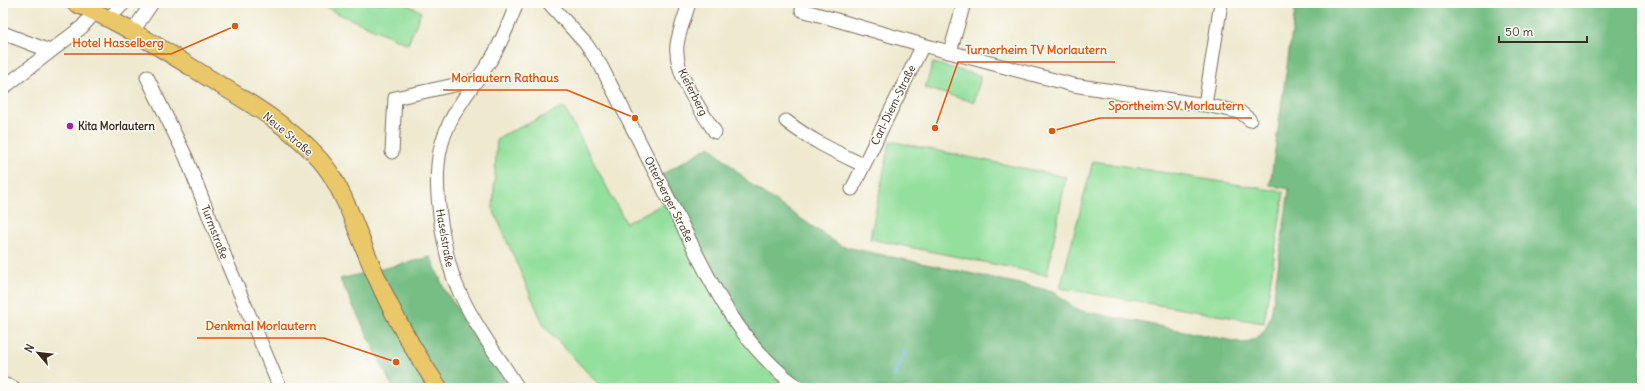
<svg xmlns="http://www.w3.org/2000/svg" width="1645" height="391" viewBox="0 0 1645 391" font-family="Delius,sans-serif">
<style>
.green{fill:#93df9c;stroke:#67845d}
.forest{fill:#76be84;stroke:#587451}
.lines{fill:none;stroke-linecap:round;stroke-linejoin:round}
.stream{stroke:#70bbe9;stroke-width:3.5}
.minor-casing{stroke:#7a6d5c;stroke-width:15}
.major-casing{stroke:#7a6d5c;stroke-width:19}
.minor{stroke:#fff;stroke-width:13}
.major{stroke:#eac769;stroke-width:17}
.poi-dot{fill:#b5179e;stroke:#fdfcf7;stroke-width:1.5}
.labels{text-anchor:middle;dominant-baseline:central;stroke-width:3;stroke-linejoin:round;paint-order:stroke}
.street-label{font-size:11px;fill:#3b2a1e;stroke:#fdfcf7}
.poi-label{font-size:11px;font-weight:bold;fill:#3b2a1e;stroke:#fdfcf7;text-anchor:start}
.leader{fill:none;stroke:#df570d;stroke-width:1.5}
.callout-dot{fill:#df570d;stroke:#fdfcf7;stroke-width:1.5}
.callout-label{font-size:12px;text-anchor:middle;font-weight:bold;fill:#df570d;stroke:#fdfcf7;stroke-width:3;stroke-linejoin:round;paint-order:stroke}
</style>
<rect width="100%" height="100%" fill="#fdfcf7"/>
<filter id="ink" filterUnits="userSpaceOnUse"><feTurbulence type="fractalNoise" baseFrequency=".025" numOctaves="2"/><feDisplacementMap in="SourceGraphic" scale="8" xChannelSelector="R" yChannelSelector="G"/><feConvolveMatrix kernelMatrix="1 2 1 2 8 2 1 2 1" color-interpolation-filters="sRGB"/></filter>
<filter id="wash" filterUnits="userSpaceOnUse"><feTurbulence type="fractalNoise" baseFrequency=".012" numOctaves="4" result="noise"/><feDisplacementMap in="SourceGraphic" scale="16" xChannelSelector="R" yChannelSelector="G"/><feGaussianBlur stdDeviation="0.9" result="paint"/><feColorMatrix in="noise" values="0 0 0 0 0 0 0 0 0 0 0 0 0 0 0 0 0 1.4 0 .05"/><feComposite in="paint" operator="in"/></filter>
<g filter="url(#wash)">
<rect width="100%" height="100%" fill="#eee9cf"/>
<!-- green -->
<path class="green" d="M 314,3 L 405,3 L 421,12 L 408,44 Z
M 933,63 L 981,76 L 974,102 L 925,88 Z
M 564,107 L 626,223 L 669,201 L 799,388 L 602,388 L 544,326 L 493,209 L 497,138 Z
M 890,141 L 1066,177 L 1047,275 L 870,239 Z
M 1093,161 L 1284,192 L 1264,323 L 1060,288 Z"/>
<!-- forest -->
<path class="forest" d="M 1296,3 L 1642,3 L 1642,346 L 1640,388 L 799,388 L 747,338 L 658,177 L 710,146 L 753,186 L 841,246 L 1053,291 L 1077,310 L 1244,343 C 1264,337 1267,329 1272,310 L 1289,189 L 1270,185 Z
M 431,257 L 444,289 L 510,388 L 393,388 L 340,279 Z"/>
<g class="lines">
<!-- stream -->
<path class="stream" d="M 904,356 L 905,352
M 894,376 L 902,360"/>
</g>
</g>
<g filter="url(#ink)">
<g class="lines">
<defs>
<path id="minor" d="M 517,3 C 510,21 502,41 492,58 C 478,80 460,100 449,124 C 443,137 439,151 438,165 C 435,196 444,255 456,284 C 470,319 498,356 518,388
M 549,3 L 586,44 L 601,66 C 628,118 654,171 681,223 C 714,288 738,343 799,388
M 689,3 C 685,17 679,31 677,45 C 674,74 700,109 715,132
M 802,10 L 923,45 L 1073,85 L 1205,105 L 1240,112 L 1250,120
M 109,18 L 124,3
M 133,31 L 152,3
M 3,33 L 50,51
M 950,52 L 964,3
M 147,77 L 186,157 L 229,267 L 280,388
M 3,88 L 82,27 L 95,12
M 1205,105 L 1221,3
M 786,121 C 810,140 836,152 863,165
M 392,152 L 395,98 L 477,80
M 852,189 L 923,45
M 3,384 L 14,388"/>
<path id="major" d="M 75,3 C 122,23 164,50 207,77 C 247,101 304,134 330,173 C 350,205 361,243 377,278 C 394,317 415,353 439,388"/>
</defs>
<!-- minor casing -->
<use href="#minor" class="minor-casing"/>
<!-- major casing -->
<use href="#major" class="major-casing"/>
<!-- minor -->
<use href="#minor" class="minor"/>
<!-- major -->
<use href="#major" class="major"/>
</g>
</g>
<!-- markers -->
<circle class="poi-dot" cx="70" cy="126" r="4"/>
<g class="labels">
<!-- street labels -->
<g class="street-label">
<text transform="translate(693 92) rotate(63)">Kieferberg</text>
<text transform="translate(893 105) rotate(-64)">Carl-Diem-Straße</text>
<text transform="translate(288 134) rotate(40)">Neue Straße</text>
<text transform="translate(669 199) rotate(63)">Otterberger Straße</text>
<text transform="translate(215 232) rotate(69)">Turmstraße</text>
<text transform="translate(445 238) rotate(80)">Haselstraße</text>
</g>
<!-- poi labels -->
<g class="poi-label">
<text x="78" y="126">Kita Morlautern</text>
</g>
</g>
<!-- callouts -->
<path class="leader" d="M235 26L171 54H64M935 128L958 62H1115M635 118L567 90H443M1052 131L1100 118H1252M396 362L324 338H197"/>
<g class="callout-dot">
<circle cx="235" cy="26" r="4"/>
<circle cx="935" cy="128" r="4"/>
<circle cx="635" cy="118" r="4"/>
<circle cx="1052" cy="131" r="4"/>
<circle cx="396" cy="362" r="4"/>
</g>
<g class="callout-label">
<text x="118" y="47">Hotel Hasselberg</text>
<text x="1036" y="54">Turnerheim TV Morlautern</text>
<text x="505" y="82">Morlautern Rathaus</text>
<text x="1176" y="110">Sportheim SV Morlautern</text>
<text x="261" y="330">Denkmal Morlautern</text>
</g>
<!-- margin -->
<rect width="1645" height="391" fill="none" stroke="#fdfcf7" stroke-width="16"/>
<!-- north arrow -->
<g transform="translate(38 353) rotate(298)" stroke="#fdfcf7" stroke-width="3" paint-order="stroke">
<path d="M0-3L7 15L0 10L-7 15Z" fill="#3b2a1e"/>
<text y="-6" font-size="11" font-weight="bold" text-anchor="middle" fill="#3b2a1e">N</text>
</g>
<!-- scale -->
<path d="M1499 36v6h88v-6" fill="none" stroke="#3b2a1e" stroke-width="2"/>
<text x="1505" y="36" font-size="12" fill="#3b2a1e" stroke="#fdfcf7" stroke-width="3" paint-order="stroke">50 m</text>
</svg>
